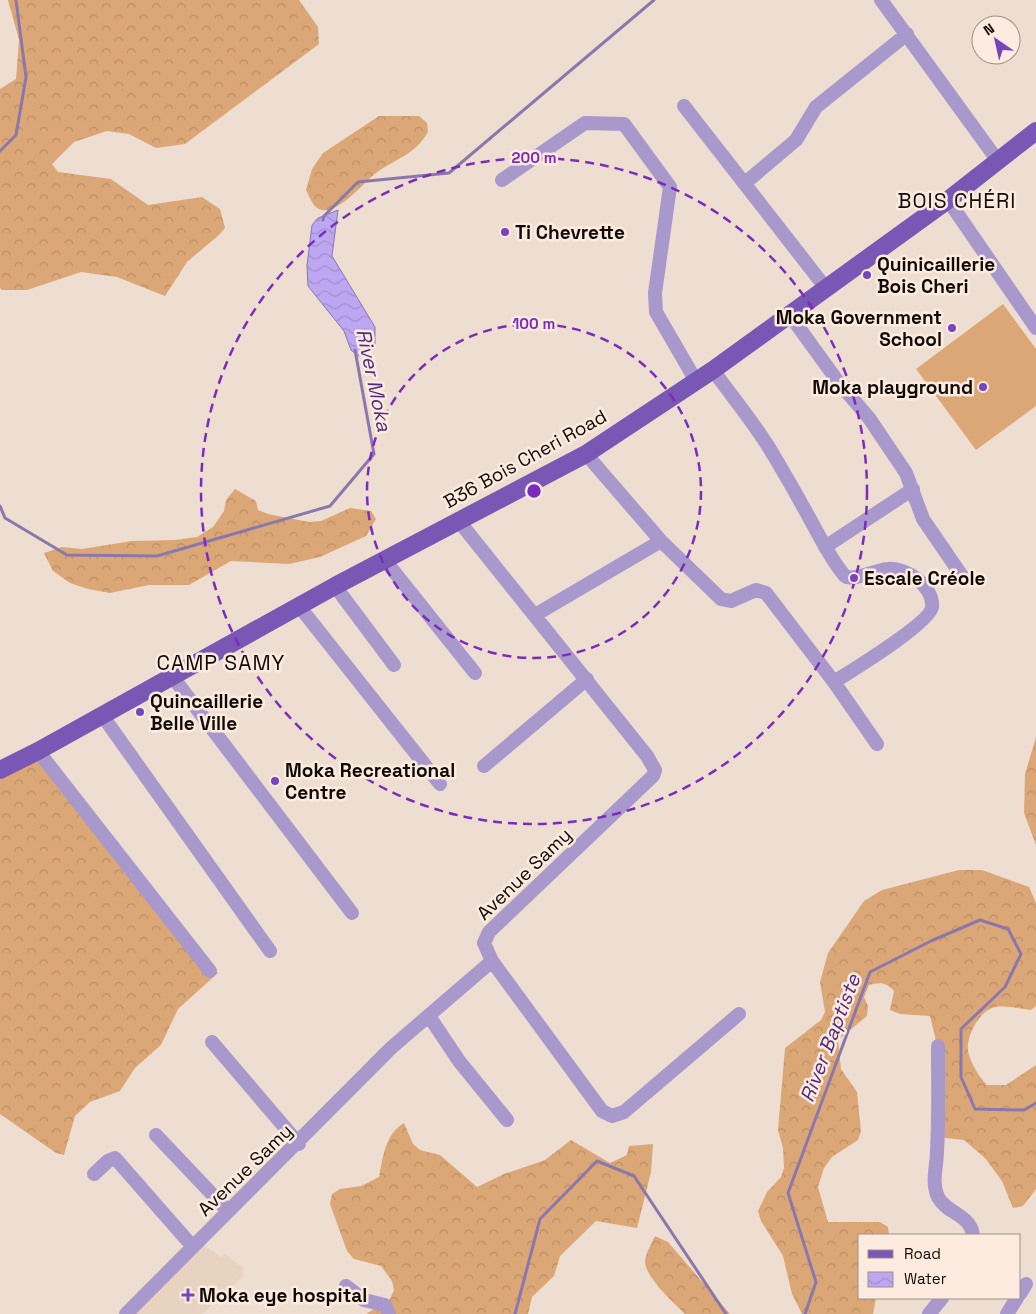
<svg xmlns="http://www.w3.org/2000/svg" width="1036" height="1314" viewBox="0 0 1036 1314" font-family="'Space Grotesk',sans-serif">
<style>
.built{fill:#e8d2c0}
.forest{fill:url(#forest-crowns)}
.garden{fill:#dca777}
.water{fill:url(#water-waves);stroke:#8a78ac}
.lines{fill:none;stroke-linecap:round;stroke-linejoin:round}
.stream{stroke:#8a78ac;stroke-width:3}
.minor{stroke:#a898cc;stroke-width:14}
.major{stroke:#7957b4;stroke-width:18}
.ring{fill:none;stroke:#7b2cbf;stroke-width:2.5;stroke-dasharray:9 6}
.poi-dot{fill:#7645bd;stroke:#fcebde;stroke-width:2}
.labels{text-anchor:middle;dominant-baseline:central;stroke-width:5;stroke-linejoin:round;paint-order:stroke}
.poi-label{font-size:19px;font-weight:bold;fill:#100b07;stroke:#fcebde;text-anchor:start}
.street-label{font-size:19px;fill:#100b07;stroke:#fcebde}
.water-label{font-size:20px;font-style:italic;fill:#4f2c82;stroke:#fcebde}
.quarter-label{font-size:21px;letter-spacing:1px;fill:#100b07;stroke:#fcebde}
.centre{fill:#7b2cbf;stroke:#fcebde;stroke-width:2.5}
.ring-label{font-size:15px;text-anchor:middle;font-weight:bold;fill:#7b2cbf;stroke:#fcebde;stroke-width:5;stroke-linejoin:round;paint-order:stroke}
</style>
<defs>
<pattern id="forest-crowns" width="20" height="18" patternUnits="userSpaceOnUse" patternTransform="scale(1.25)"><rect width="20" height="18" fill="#dca777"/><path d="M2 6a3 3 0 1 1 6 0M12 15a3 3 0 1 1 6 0" fill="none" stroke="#bc8e65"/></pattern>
<pattern id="water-waves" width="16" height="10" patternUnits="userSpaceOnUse" patternTransform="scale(1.25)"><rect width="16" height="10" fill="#bea7f2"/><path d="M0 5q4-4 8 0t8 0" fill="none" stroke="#a28ece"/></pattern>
</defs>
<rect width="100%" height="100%" fill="#eeded1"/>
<!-- built -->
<path class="built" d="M 204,1245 L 221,1257 L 225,1254 L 243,1268 L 243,1276 L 202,1314 L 135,1314 Z"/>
<!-- forest -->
<path class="forest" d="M 8,0 L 299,0 L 318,27 L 319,44 L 185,144 L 156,148 L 129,134 L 107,131 L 74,142 L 52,164 L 58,172 L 111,179 L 148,205 L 202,197 L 220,209 L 225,228 L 219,235 L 187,262 L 165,296 L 117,277 L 81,272 L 27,290 L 2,290 L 0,288 L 0,89 L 16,79 L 19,40 Z
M 379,116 L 419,116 L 427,123 L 428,132 C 414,156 396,158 376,173 C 364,182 340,213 322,210 C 313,208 310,198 306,190 L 312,169 L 323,153 Z
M 235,489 L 256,501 L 258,510 L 268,514 L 309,522 L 321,521 L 350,508 L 371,511 L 376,519 L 366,536 L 320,557 L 289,564 L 231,561 L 189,585 L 149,585 L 110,593 L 88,589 L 70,583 L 53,571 L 44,553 L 62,547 L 82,549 L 132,541 L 175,540 L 197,537 L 213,527 L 224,511 L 226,500 Z
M 1036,737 L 1036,845 L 1024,813 L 1025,774 Z
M 44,748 L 218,973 L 178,1009 L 161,1045 L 135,1068 L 120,1091 L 90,1102 L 75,1116 L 64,1155 L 56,1153 L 0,1114 L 0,772 Z
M 959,870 L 982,870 L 1029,887 L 1036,903 L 1036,1006 L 1031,1010 C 1021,1009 1002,1004 992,1008 C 979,1012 966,1037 968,1051 C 970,1062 979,1077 987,1085 L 1006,1085 L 1036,1065 L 1036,1189 L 1023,1206 L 1013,1208 L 1002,1181 L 985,1158 L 964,1140 L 936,1137 L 937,1045 L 930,1016 L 900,1014 L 890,1010 L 894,991 C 886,982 880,982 869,985 L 864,997 L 868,1006 L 867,1016 L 838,1040 L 841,1069 L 857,1092 L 861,1131 L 858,1140 L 832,1157 L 824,1168 L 818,1187 L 828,1222 L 880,1222 L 888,1227 L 889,1235 L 860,1235 L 860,1298 L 876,1298 L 873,1314 L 802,1314 L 792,1294 L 783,1256 L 761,1221 L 758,1211 L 767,1192 L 781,1177 L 784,1168 L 783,1148 L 778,1130 L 785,1048 L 821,1020 L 825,1012 L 820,982 L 828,953 L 864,901 L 882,890 Z
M 404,1123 L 413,1144 L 420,1150 L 440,1155 L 477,1187 L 504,1174 L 545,1160 L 571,1140 L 610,1163 L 627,1155 L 629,1146 L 653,1144 L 651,1172 L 637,1228 L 596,1221 L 560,1256 L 554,1276 L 532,1297 L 528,1314 L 366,1314 L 390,1299 L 394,1290 L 392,1281 L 381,1266 L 354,1259 L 347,1251 L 330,1204 L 332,1194 L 340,1189 L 361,1186 L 379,1177 C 383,1157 385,1134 404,1123 Z
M 655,1236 L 668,1242 L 730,1314 L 685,1314 C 674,1303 646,1278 645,1262 C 645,1254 652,1243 655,1236 Z"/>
<!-- garden -->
<path class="garden" d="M 1003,304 L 1036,349 L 1036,406 L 976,450 L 916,369 Z"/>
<!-- water -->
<path class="water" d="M 338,210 L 332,256 L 375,327 L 375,348 L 367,355 L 358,356 L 351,350 L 344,331 L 308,286 L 307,265 L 312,225 L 318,218 Z"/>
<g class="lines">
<!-- stream -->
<path class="stream" d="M 0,151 L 16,135 L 26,77 L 16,0
M 323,220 L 324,216 L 358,182 L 449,173 L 654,0
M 0,506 L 5,518 L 67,555 L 157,556 L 330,506 L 374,454 L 355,350
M 515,1314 L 540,1219 L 597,1161 L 634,1176 L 726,1314
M 805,1314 L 816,1282 L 788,1193 L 870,972 L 931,941 L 980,920 L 1008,929 L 1021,954 L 1005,987 L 961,1029 L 961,1077 L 975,1109 L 1024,1110 L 1036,1103"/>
<!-- minor -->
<path class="minor" d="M 881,0 L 998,161
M 684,106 L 825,287
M 502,180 L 585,123 L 624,124 L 670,187 L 655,293 L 656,312 L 696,381
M 745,183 L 796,140 L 816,107 L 907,34
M 948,200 L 1036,328
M 789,314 L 839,383 L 869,418 L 906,473 L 923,519 L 962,576
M 713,370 C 733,398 757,426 774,456 C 789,481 803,506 817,532 C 825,546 834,564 845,576 C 851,582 879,569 888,569 C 907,567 934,587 932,607 C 930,623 851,671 834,682
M 586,454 L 661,541 L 721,599 L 731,601 L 756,590 L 766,593 L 834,682 L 877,744
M 825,547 L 913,489
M 384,559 L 475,673
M 335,586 L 394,665
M 299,606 L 440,784
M 535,615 L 661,541
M 172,676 L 352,913
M 102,715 L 270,951
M 38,751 L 210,971
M 484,766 L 587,679
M 492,961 L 602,1111 L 612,1116 L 624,1112 L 739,1014
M 429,1016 L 459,1061 L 507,1120
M 212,1042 L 299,1144
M 938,1046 C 938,1081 939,1116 937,1151 C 937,1166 931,1182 938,1197 C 947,1214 970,1214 973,1235
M 156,1135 L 228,1211
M 94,1174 L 108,1161 L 115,1158 L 193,1247
M 346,1286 L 364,1300 L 385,1305 L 389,1314
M 1020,1294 L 1026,1284
M 126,1314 L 391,1048 L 492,961 L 484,943 L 489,932 L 653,776 L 655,770 L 647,756 L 458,520
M 929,1314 L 942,1298
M 1007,1314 L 1017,1298"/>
<!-- major -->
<path class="major" d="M 0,770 L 38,751 L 335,586 L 586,454 L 713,370 L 948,200 L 1036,131"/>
</g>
<!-- distance rings -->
<g class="ring">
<circle cx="534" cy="491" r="167"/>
<circle cx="534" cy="491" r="333"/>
</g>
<!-- markers -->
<g class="poi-dot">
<circle cx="505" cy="232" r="5"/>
<circle cx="867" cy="275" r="5"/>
<circle cx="952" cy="328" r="5"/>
<circle cx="983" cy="387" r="5"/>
<circle cx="854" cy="578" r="5"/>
<circle cx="140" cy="712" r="5"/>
<circle cx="275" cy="781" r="5"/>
<path d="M185.5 1287.5h5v5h5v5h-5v5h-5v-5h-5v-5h5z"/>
</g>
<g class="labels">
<!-- poi labels -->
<g class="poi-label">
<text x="515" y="232">Ti Chevrette</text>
<text x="877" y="264">Quinicaillerie<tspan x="877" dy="22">Bois Cheri</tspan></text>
<text x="942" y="317" text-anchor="end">Moka Government<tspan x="942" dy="22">School</tspan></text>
<text x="973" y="387" text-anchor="end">Moka playground</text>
<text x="864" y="578">Escale Créole</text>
<text x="150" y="701">Quincaillerie<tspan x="150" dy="22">Belle Ville</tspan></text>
<text x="285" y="770">Moka Recreational<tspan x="285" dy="22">Centre</tspan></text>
<text x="199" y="1295">Moka eye hospital</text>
</g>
<!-- street labels -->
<g class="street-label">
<text transform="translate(525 459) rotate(-29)">B36 Bois Cheri Road</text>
<text transform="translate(524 874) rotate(-44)">Avenue Samy</text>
<text transform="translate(245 1170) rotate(-44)">Avenue Samy</text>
</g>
<!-- water labels -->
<g class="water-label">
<text transform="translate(374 380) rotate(78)">River Moka</text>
<text transform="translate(830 1038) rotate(-69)">River Baptiste</text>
</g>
<!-- quarter labels -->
<g class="quarter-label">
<text x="957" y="200">BOIS CHÉRI</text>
<text x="221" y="662">CAMP SAMY</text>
</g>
</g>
<circle cx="534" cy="491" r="8" class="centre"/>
<g class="ring-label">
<text x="534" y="163">200 m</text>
<text x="534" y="329">100 m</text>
</g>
<!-- legend -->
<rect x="858" y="1234" width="162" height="65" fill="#fcebde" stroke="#9e9188"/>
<rect x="868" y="1250" width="25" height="8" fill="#7957b4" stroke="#9e9188"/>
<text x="904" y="1259" font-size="15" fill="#100b07">Road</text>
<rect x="868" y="1272" width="25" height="15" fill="url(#water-waves)" stroke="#9e9188"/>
<text x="904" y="1284" font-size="15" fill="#100b07">Water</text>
<!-- north arrow -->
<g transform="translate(996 40) rotate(326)"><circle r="24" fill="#fcebde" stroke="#9e9188"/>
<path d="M0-4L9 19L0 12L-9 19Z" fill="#7645bd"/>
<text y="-8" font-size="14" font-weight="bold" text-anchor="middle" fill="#100b07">N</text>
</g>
</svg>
